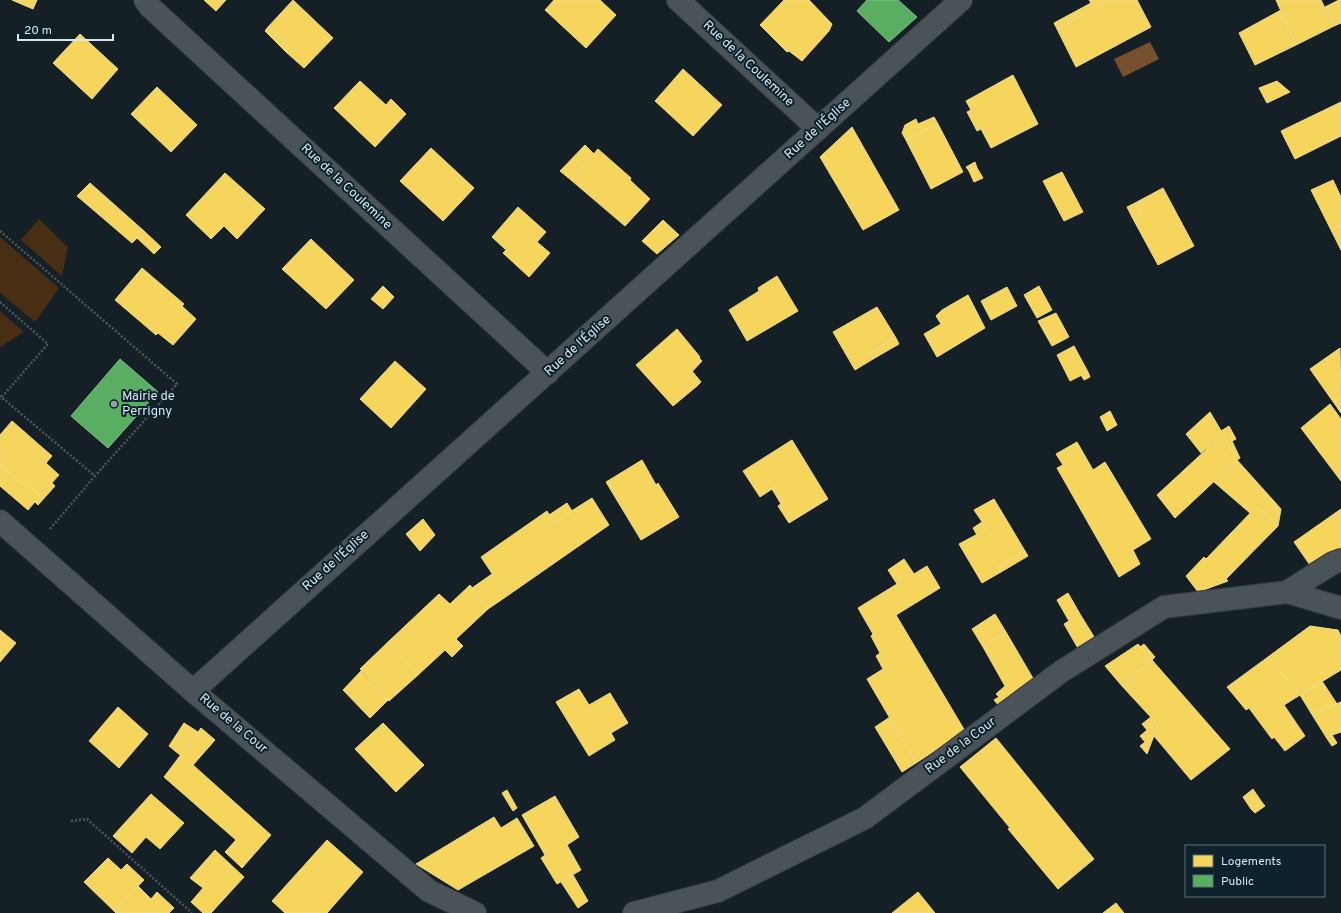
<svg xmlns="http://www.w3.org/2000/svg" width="1341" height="913" viewBox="0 0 1341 913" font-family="Overpass,sans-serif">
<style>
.green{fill:#482e13}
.water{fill:#76502d}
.homes{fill:#f6d55c;stroke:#eeda88}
.public{fill:#5aae61;stroke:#80bf8b}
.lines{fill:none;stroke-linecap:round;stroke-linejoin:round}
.street-casing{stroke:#323a3f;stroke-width:24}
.path{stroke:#4f565b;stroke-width:2.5;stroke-dasharray:2 2;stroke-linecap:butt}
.street{stroke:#4a5358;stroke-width:22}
.poi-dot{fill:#95a1a8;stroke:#0d222d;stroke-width:1.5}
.labels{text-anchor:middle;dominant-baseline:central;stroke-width:4;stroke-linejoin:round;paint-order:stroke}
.street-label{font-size:13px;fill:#dae7ee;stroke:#0d222d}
.poi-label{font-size:13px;fill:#dae7ee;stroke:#0d222d;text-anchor:start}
</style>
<rect width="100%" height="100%" fill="#142026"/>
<!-- green -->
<path class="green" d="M 39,219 L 68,247 L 62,276 L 21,240 Z
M 0,237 L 59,288 L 35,322 L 0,293 Z
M 0,311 L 24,332 L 0,347 Z"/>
<!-- water -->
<path class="water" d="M 1150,42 L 1159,59 L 1123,77 L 1114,59 Z"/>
<!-- homes -->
<path class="homes" d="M 12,0 L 37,0 L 33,9 Z
M 204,0 L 226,0 L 216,11 Z
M 293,0 L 333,38 L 304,68 L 286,52 L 290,48 L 268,27 Z
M 554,0 L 600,0 L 616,15 L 586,48 L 545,10 Z
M 784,0 L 809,0 L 832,24 L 829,31 L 802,61 L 789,51 L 787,52 L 760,25 Z
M 1089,0 L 1107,0 L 1098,5 L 1099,6 L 1057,29 L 1054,23 L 1091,3 Z
M 1107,0 L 1137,0 L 1151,27 L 1076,67 L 1057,29 L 1099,6 L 1098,5 Z
M 1276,0 L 1321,0 L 1334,26 L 1296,45 Z
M 1339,0 L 1341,0 L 1341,23 L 1334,26 L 1325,7 Z
M 1281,10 L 1296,45 L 1255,65 L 1239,33 Z
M 268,27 L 290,48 L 286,52 L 265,31 Z
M 80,34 L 118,69 L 92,99 L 53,63 Z
M 683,69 L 722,105 L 693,136 L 655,101 Z
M 1013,75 L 1038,124 L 991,148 L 981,129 L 977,131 L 967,112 L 971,110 L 966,101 Z
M 360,81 L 386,105 L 391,99 L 406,114 L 375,147 L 334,108 Z
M 1277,81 L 1290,92 L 1267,103 L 1259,88 Z
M 157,87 L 197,125 L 171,152 L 131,114 Z
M 1341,102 L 1341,136 L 1295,159 L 1281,131 Z
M 934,117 L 938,124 L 906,140 L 902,133 L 905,125 L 916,119 L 918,124 Z
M 938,124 L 963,172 L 931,189 L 906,140 Z
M 852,127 L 899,210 L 863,230 L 820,157 Z
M 585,145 L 594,154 L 571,180 L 560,171 Z
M 431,148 L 474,188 L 443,221 L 400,181 Z
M 598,149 L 631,178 L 630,180 L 650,199 L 625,226 L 571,180 Z
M 975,162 L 977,168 L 969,171 L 966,167 Z
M 977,168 L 983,178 L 974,182 L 969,171 Z
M 1062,172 L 1083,212 L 1064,221 L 1043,181 Z
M 225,173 L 244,190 L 241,193 L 261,213 L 237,239 L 224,226 L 211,239 L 186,215 Z
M 1333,180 L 1341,197 L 1341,225 L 1331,230 L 1311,190 Z
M 90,183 L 144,231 L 132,243 L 77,196 Z
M 1163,188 L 1194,246 L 1158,265 L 1132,217 L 1141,212 L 1135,203 Z
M 244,190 L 265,209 L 261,213 L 241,193 Z
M 1135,203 L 1141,212 L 1132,217 L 1127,207 Z
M 518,207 L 546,232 L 537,242 L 550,253 L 529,277 L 503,253 L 506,250 L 492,237 Z
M 663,220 L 679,235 L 657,254 L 642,241 Z
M 1341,225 L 1341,250 L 1331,230 Z
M 144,231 L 161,247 L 154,254 L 137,238 Z
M 311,239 L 354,280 L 326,309 L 282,269 Z
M 142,268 L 184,304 L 182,306 L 196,319 L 173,345 L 158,333 L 156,335 L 115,300 Z
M 777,276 L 798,311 L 747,341 L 729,310 L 759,291 L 758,288 Z
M 383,286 L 394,297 L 383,309 L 371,299 Z
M 1039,286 L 1052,310 L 1037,318 L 1024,295 Z
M 1007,287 L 1017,306 L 991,320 L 981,301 Z
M 968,295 L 985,328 L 937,357 L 924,334 L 941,324 L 936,316 L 942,310 Z
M 877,307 L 896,338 L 869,353 L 873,359 L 855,370 L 833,332 Z
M 1056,313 L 1069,337 L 1052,346 L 1038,321 Z
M 677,329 L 700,357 L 699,358 L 702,361 L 688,376 L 697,386 L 673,406 L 636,365 Z
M 896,338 L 899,344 L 873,359 L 869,353 Z
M 1074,346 L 1088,372 L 1070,381 L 1057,355 Z
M 1340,348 L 1341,398 L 1334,403 L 1310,369 Z
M 395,361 L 426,389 L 391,428 L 360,399 Z
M 692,371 L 701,382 L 697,386 L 688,376 Z
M 1088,372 L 1090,377 L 1084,380 L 1081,375 Z
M 1341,398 L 1341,413 L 1334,403 Z
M 1330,404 L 1341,419 L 1341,481 L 1301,428 Z
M 1110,411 L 1117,425 L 1107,431 L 1100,417 Z
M 1210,412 L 1223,434 L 1201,453 L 1186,434 Z
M 12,421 L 52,456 L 46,463 L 59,475 L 40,496 L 28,485 L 26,487 L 0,464 L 0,435 Z
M 1229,426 L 1236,439 L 1232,441 L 1240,458 L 1237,460 L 1221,431 Z
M 1223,434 L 1237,460 L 1175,518 L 1157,495 Z
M 792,440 L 828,499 L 789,523 L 778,506 L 784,502 L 775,487 L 760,497 L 743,471 Z
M 1077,442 L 1093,470 L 1105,462 L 1151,539 L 1133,550 L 1140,564 L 1119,577 L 1057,468 L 1063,465 L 1056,454 Z
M 642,460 L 656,485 L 658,483 L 679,517 L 641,540 L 606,482 Z
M 1237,460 L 1281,509 L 1278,526 L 1256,507 L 1250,513 L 1214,482 Z
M 0,464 L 26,487 L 28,485 L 40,496 L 28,510 L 0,486 Z
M 52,483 L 55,486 L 38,505 L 35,502 Z
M 775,487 L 784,502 L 781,504 L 772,489 Z
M 592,498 L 609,525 L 507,596 L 481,557 L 547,511 L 554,522 Z
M 994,499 L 1025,551 L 998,567 L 1001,572 L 982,583 L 959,544 L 987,529 L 974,510 Z
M 567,503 L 572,511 L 554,522 L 549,515 Z
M 1256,507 L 1278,526 L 1226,579 L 1228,581 L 1198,592 L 1186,576 L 1204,557 L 1206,559 Z
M 1341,509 L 1341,548 L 1312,568 L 1294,542 Z
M 423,519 L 435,535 L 420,551 L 406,534 Z
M 982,522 L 987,529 L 977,535 L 973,528 Z
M 1025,551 L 1028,556 L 1001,572 L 998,567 Z
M 904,559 L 914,574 L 927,566 L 940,588 L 896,615 L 965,731 L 943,753 L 939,748 L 916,763 L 867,679 L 883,669 L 876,656 L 880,653 L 871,636 L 873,634 L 858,608 L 897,584 L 888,570 Z
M 492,574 L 507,596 L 488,609 L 472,588 Z
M 470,585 L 488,609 L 456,639 L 463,646 L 452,657 L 445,650 L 418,675 L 388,642 L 439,594 L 450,604 Z
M 1068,593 L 1080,614 L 1069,621 L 1057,600 Z
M 995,614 L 1006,632 L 983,647 L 972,629 Z
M 1080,614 L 1096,640 L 1079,650 L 1064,624 Z
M 1310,626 L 1338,630 L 1341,636 L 1341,670 L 1300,695 L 1268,657 Z
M 0,630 L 16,643 L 0,662 Z
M 1006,632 L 1034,680 L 999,706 L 994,700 L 999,697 L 996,694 L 1005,686 L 983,647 Z
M 388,642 L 418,675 L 389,701 L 360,669 Z
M 1138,644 L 1152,660 L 1122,686 L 1105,666 Z
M 1144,644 L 1155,657 L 1152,660 L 1140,647 Z
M 1268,657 L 1300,695 L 1284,705 L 1305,736 L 1285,751 L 1274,737 L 1272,739 L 1249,708 L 1246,710 L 1227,687 Z
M 1152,660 L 1230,749 L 1191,780 L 1154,736 L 1158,725 L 1122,686 Z
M 361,671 L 388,700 L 370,718 L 343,690 Z
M 1322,681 L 1337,704 L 1311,713 L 1300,695 Z
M 579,689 L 589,705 L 610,693 L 628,723 L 611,733 L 615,740 L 589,756 L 556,702 Z
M 1341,702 L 1341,732 L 1326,737 L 1311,713 Z
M 118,707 L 148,734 L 119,768 L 89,741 Z
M 890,717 L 916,763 L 902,772 L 875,727 Z
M 1151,717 L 1158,725 L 1147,754 L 1140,746 L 1145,742 L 1140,736 L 1147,730 L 1142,724 Z
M 184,723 L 198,732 L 180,755 L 169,746 Z
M 383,723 L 424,765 L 396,792 L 355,749 Z
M 201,728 L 215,740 L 193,765 L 271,835 L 242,868 L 225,852 L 236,840 L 164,777 Z
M 1332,735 L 1337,743 L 1332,746 L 1326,737 Z
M 996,738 L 1094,859 L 1058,889 L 1008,829 L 1010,828 L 960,767 Z
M 1253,789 L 1261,801 L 1251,809 L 1243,797 Z
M 507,790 L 517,808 L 513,811 L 502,793 Z
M 151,794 L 184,823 L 160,849 L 146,837 L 132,853 L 113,836 Z
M 555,796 L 579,837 L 567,845 L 581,870 L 557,884 L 541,858 L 545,855 L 522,815 Z
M 1261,801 L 1265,806 L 1255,813 L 1251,809 Z
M 494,817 L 501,828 L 517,818 L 534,846 L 458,890 L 416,864 Z
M 327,840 L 363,872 L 327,913 L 285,913 L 272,901 Z
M 215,850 L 244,877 L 211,913 L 203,913 L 191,902 L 203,888 L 190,878 Z
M 108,858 L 121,870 L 127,864 L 144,880 L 114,911 L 84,882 Z
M 573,875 L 588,901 L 578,908 L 561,882 Z
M 138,886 L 151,899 L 157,892 L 174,908 L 169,913 L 116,913 L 114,911 Z
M 918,892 L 935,913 L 892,913 Z
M 1116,903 L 1124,913 L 1103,913 Z"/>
<!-- public -->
<path class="public" d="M 867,0 L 898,0 L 917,17 L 889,42 L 857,11 Z
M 120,359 L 158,392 L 108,448 L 71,416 Z"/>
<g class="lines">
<defs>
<path id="street" d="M 145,0 L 150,7 L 548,373
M 678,0 L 818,129
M 0,521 L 193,691 L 429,891 L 475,913
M 1287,592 L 1333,563 L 1341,560
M 193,691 L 961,0
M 634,913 L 718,891 L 865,818 L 1062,671 L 1164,607 L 1287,592 L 1341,608"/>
</defs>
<!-- street casing -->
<use href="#street" class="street-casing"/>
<!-- path -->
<path class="path" d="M 0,231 L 177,384 L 95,476 L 0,396
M 0,302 L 48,344 L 0,399
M 50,529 L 95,476
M 71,821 L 87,819 L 192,913"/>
<!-- street -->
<use href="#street" class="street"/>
</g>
<!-- markers -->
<circle class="poi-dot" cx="114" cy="404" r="4"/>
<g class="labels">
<!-- street labels -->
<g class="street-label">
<text transform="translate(748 64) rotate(43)">Rue de la Coulemine</text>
<text transform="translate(818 129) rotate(-42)">Rue de l'Église</text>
<text transform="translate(346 187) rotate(43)">Rue de la Coulemine</text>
<text transform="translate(578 346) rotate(-42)">Rue de l'Église</text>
<text transform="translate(336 561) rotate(-42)">Rue de l'Église</text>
<text transform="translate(233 724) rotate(40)">Rue de la Cour</text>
<text transform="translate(961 746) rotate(-37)">Rue de la Cour</text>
</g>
<!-- poi labels -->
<g class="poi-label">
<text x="122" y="397">Mairie de<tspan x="122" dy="15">Perrigny</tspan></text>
</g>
</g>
<!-- legend -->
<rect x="1185" y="845" width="140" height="52" fill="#0d222d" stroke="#5f717a"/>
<rect x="1193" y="855" width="20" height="12" fill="#f6d55c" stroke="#5f717a"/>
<text x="1221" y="865" font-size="12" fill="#dae7ee">Logements</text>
<rect x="1193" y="875" width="20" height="12" fill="#5aae61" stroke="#5f717a"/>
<text x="1221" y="885" font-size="12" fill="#dae7ee">Public</text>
<!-- scale -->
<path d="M18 34v6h95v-6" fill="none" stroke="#dae7ee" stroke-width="2"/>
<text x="24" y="34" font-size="12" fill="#dae7ee" stroke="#0d222d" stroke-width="3" paint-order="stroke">20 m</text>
</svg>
